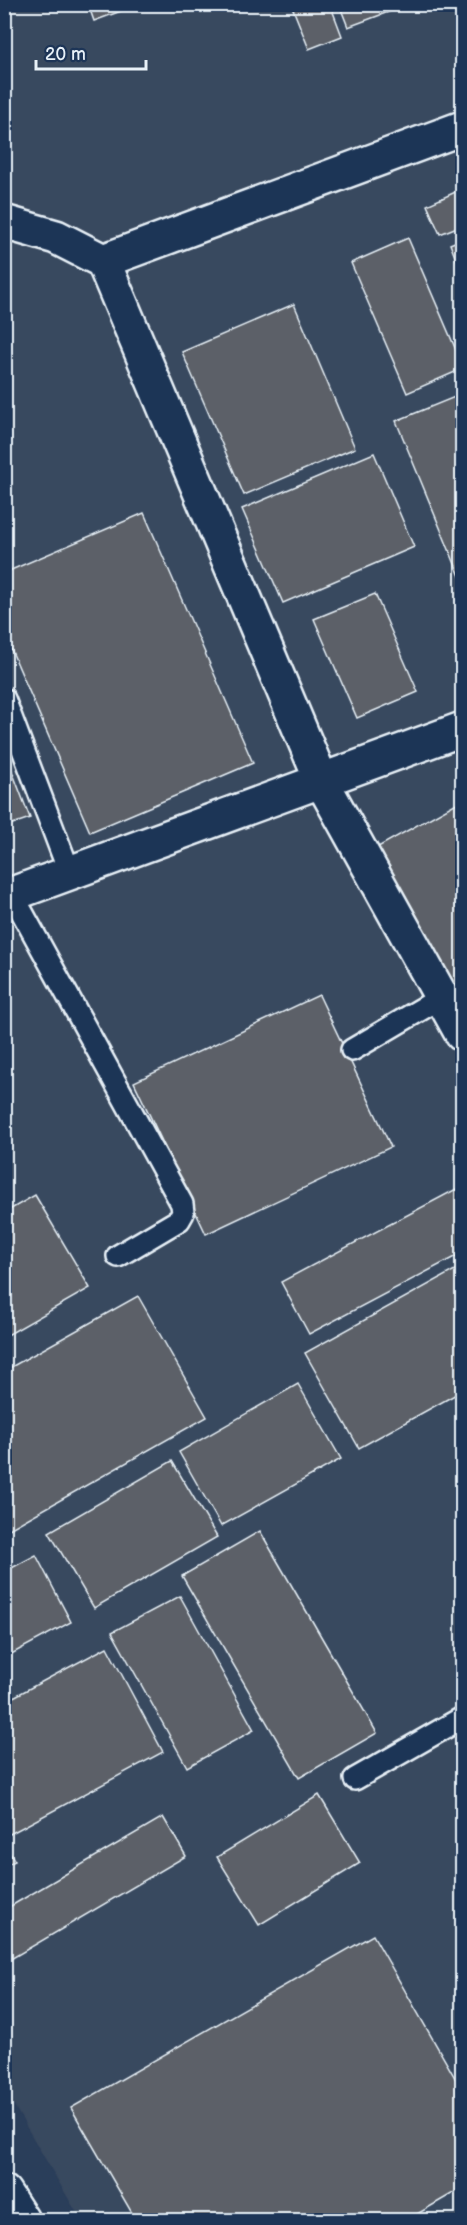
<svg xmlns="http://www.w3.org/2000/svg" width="467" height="2225" viewBox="0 0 467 2225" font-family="'Balsamiq Sans',sans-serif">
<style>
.built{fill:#39485e}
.building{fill:#5c6167;stroke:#e8f1f8;stroke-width:1.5}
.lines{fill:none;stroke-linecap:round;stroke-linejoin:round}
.service-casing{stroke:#e8f1f8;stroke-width:26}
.minor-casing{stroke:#e8f1f8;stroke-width:38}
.secondary-casing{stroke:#e8f1f8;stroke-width:38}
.service{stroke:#1d3557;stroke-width:21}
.minor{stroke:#1d3557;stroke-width:33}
.secondary{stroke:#1d3557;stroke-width:33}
</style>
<rect width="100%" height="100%" fill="#2a3e5a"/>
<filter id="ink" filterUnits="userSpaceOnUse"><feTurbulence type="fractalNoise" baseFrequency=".0167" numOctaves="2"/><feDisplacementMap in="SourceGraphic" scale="12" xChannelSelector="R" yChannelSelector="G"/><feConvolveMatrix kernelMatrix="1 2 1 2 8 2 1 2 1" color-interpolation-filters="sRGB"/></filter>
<g filter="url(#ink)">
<!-- built -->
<path class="built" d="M 4,5 L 462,5 L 462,2220 L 81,2220 L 5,2090 Z"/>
<!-- building -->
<path class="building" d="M 88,4 L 140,4 L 94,21 Z
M 291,4 L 330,4 L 342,36 L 309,49 Z
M 339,4 L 410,4 L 348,27 Z
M 462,189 L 462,225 L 440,234 L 427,205 Z
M 408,238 L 462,364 L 462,369 L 407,393 L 351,263 Z
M 462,239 L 462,274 L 450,244 Z
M 294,304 L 355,448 L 244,495 L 182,352 Z
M 462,394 L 462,581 L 396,421 Z
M 374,453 L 414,547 L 283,603 L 242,509 Z
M 144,513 L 253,763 L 90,832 L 4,633 L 4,573 Z
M 375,594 L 418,692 L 357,718 L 314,619 Z
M 4,750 L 30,818 L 4,827 Z
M 462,800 L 462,1000 L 378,847 Z
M 319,995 L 391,1147 L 206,1234 L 134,1082 Z
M 462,1186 L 462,1253 L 309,1334 L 281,1282 Z
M 35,1195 L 90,1288 L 4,1337 L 4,1213 Z
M 462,1266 L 462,1391 L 359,1448 L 305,1353 Z
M 138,1296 L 207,1417 L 4,1532 L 4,1371 Z
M 298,1384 L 341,1459 L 221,1526 L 179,1452 Z
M 172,1461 L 217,1537 L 94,1608 L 49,1532 Z
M 260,1531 L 377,1733 L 299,1778 L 182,1576 Z
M 36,1555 L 71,1622 L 4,1658 L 4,1572 Z
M 180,1596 L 254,1730 L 187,1767 L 112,1632 Z
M 107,1647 L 163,1752 L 8,1835 L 4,1829 L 4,1702 Z
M 319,1795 L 360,1863 L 259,1925 L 217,1857 Z
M 163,1817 L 186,1856 L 4,1963 L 4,1910 Z
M 4,1844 L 15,1861 L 4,1866 Z
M 373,1935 L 462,2090 L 462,2188 L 407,2220 L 136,2220 L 71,2108 Z"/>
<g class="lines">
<defs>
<path id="service" d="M 4,699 L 70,874
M 12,894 L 182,1204 L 183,1213 L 179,1220 L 118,1256
M 352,1050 L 442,997
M 355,1779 L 462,1718"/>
<path id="minor" d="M 4,222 L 56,237 L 103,261 L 462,128
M 103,261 L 322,782 L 462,1034
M 4,897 L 462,729"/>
<path id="secondary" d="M 4,2192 L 22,2220"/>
</defs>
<!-- service casing -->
<use href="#service" class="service-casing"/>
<!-- minor casing -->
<use href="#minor" class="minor-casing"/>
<!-- secondary casing -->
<use href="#secondary" class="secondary-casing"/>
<!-- service -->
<use href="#service" class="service"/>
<!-- minor -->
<use href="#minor" class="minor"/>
<!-- secondary -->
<use href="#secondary" class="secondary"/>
</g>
</g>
<!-- margin -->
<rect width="467" height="2225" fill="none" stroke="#1d3557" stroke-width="24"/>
<rect x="12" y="12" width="443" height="2201" fill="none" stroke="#e8f1f8" stroke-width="2" filter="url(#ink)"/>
<!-- scale -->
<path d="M36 60v9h110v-9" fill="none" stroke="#e8f1f8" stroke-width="3"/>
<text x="45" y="60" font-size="18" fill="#e8f1f8" stroke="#1d3557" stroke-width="4.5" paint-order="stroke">20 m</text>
</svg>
